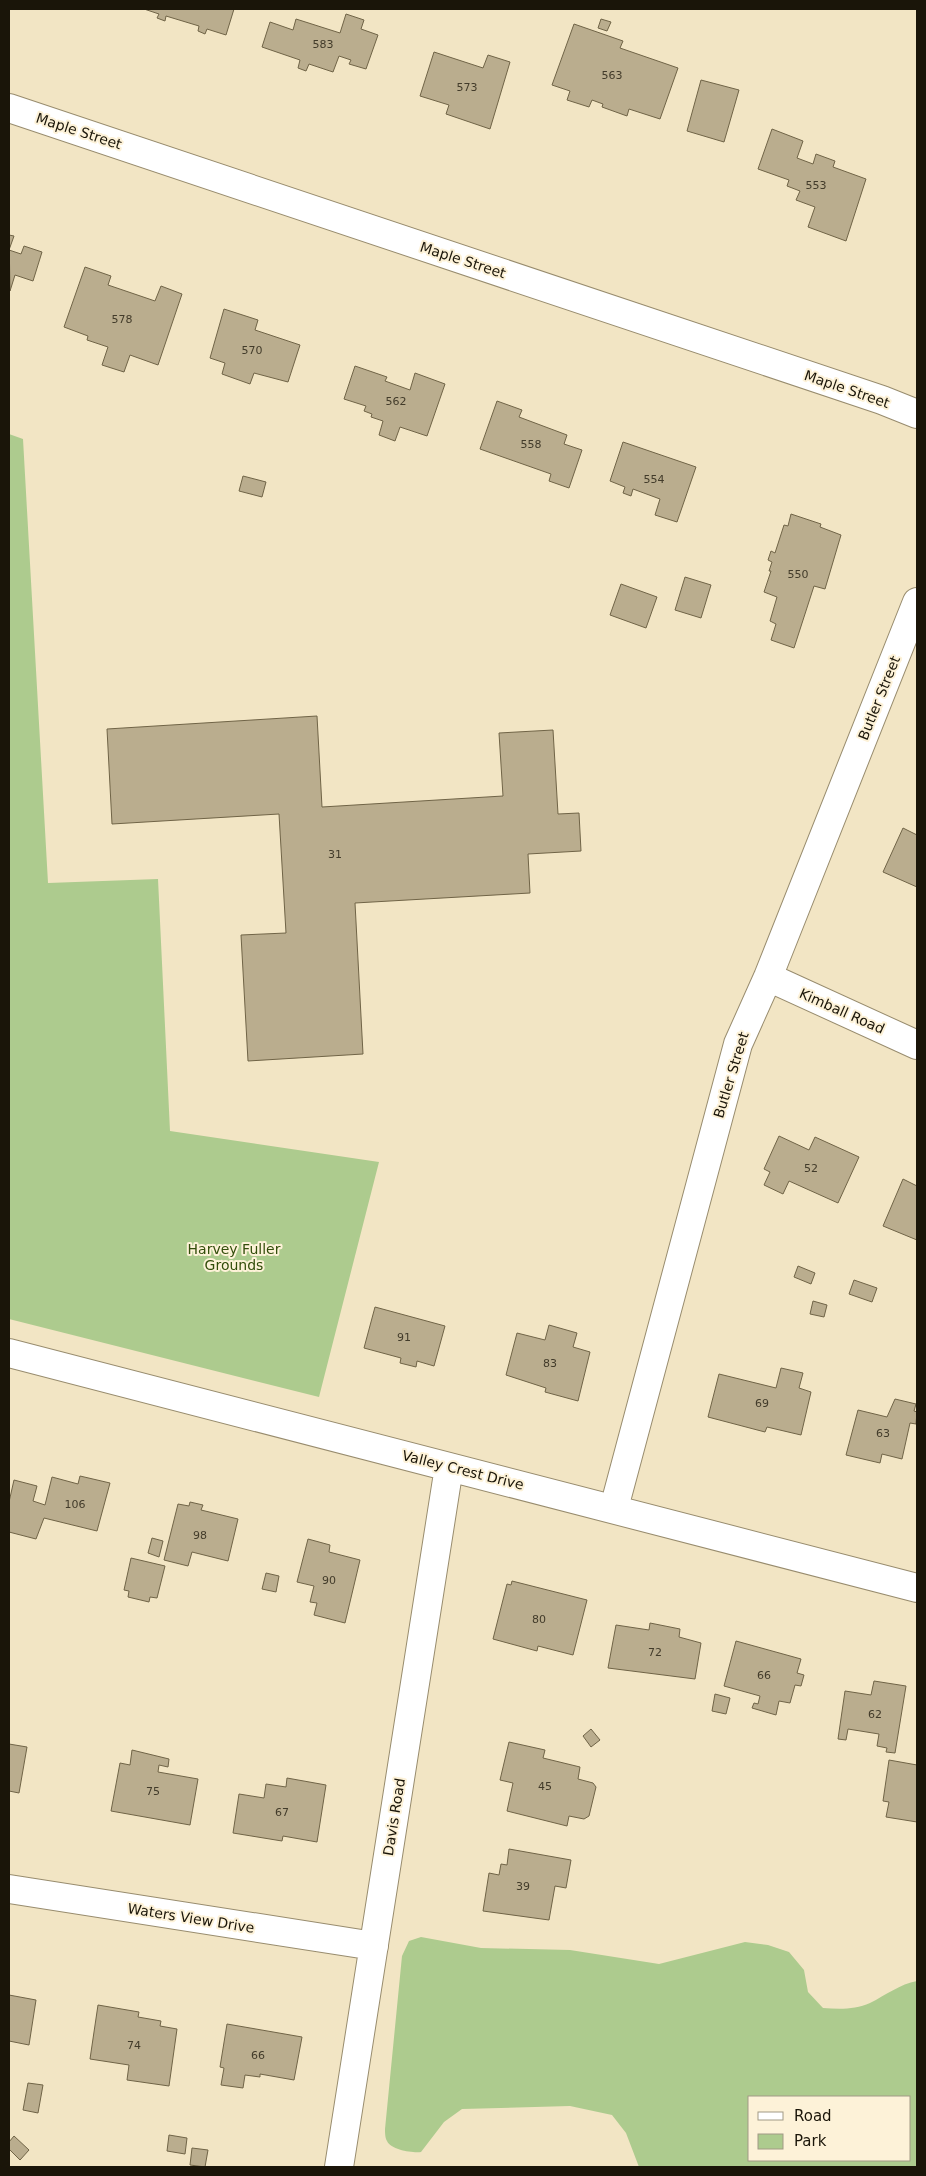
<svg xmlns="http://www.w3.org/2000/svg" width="926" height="2176" viewBox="0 0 926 2176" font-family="'DejaVu Sans',sans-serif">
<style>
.green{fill:#adcb8e;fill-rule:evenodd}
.building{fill:#baad8e;stroke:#706447}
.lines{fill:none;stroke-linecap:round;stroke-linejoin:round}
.minor-casing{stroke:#988c6e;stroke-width:30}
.secondary-casing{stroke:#988c6e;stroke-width:30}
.minor{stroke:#fff;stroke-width:28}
.secondary{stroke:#fff;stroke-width:28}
.labels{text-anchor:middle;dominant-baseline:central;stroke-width:4;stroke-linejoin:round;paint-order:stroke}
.number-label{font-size:11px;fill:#423b2a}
.street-label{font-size:14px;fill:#1a1509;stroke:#fdf2d8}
.park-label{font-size:14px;fill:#324d0a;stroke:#fdf2d8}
</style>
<rect width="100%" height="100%" fill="#f2e5c4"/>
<!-- green -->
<path class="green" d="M 9,434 L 23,439 L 48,883 L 158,879 L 170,1131 L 379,1162 L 319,1397 L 9,1319 Z
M 421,1937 L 481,1948 L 570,1950 L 659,1964 L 745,1942 L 768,1945 L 789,1952 L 804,1970 L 808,1992 L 823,2008 C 838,2009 855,2010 870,2003 C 886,1995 900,1984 917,1981 L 917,2167 L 639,2167 L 626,2133 L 612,2115 L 570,2106 L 462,2109 L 444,2122 L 421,2152 C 412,2153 391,2150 387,2141 C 385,2138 385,2132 385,2129 L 402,1956 L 409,1941 ZM 750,2097 L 910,2097 L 910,2160 L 750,2160 Z"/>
<!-- building -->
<path class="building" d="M 144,9 L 234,9 L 226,35 L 207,29 L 205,34 L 198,31 L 199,26 L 166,16 L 165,21 L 157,18 L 159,14 Z
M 346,14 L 364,20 L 361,29 L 378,35 L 366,69 L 349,64 L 351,60 L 339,56 L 333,72 L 309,64 L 306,71 L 298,68 L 300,60 L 262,47 L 270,22 L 293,30 L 296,19 L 340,33 Z
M 601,19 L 611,22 L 607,31 L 598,28 Z
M 574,24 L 623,41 L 620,48 L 678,68 L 660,119 L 629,109 L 627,116 L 602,107 L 603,104 L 592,100 L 589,107 L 567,100 L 570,91 L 552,85 Z
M 434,52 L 483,68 L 488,55 L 510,62 L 490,129 L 446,114 L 449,105 L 420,96 Z
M 701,80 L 739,90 L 724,142 L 687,131 Z
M 772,129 L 803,141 L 797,158 L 813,164 L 816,154 L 835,161 L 833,167 L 866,179 L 846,241 L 808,227 L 815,207 L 796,200 L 800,191 L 787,186 L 789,180 L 758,169 Z
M 9,235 L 14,236 L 9,250 L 21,254 L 24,246 L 42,252 L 33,281 L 15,275 L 10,291 Z
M 85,267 L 111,276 L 108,285 L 155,301 L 161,286 L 182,294 L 158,365 L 130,355 L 124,372 L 102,365 L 108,347 L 87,340 L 88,336 L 64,327 Z
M 224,309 L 258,320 L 255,330 L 300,345 L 288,382 L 254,373 L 250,384 L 222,374 L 225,363 L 210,358 Z
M 355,366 L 387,377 L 385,381 L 410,390 L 415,373 L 445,384 L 427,436 L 400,427 L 395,441 L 379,435 L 383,421 L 371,417 L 372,414 L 364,411 L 366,406 L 344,399 Z
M 497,401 L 522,410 L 519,417 L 567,435 L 564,444 L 582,450 L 569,488 L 549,481 L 551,474 L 480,449 Z
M 623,442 L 696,467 L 677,522 L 655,515 L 660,499 L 633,489 L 631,496 L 623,493 L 625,487 L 610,481 Z
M 243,476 L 266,482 L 262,497 L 239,491 Z
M 791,514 L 821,524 L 820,527 L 841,535 L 825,589 L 814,586 L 794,648 L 771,640 L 776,624 L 770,621 L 777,597 L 764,592 L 771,571 L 769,571 L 772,562 L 768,560 L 771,551 L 775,553 L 784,525 L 788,526 Z
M 685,577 L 711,585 L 701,618 L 675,610 Z
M 621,584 L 657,597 L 646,628 L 610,615 Z
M 317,716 L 322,807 L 503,796 L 499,733 L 553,730 L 558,814 L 579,813 L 581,851 L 528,854 L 530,893 L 355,903 L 363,1054 L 248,1061 L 241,935 L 286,933 L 279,814 L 112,824 L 107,729 Z
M 903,828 L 917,835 L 917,887 L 883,872 Z
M 779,1136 L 809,1150 L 815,1137 L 859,1157 L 838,1203 L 789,1181 L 783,1194 L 764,1185 L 770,1172 L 764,1169 Z
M 903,1179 L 917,1186 L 917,1240 L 883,1226 Z
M 798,1266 L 815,1273 L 811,1284 L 794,1277 Z
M 854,1280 L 877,1288 L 872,1302 L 849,1294 Z
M 813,1301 L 827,1305 L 824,1317 L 810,1314 Z
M 375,1307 L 445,1326 L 434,1366 L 417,1361 L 416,1367 L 400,1363 L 401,1358 L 364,1348 Z
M 549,1325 L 577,1333 L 573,1347 L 590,1352 L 578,1401 L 545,1392 L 546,1388 L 506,1375 L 517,1333 L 545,1340 Z
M 781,1368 L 803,1373 L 799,1388 L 811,1392 L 801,1435 L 767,1427 L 765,1432 L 708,1417 L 719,1374 L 776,1388 Z
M 895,1399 L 916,1404 L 914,1411 L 917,1412 L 916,1424 L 910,1423 L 902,1459 L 882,1454 L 880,1463 L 846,1455 L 858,1410 L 887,1417 Z
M 80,1476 L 110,1483 L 97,1531 L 44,1518 L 36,1539 L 9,1532 L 9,1502 L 14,1480 L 37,1486 L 33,1501 L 45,1505 L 52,1477 L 78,1484 Z
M 190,1502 L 203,1505 L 201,1510 L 238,1519 L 228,1561 L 192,1552 L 188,1566 L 164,1560 L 178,1504 L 189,1506 Z
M 152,1538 L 163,1541 L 159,1557 L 148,1553 Z
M 308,1539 L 330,1545 L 329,1552 L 360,1560 L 345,1623 L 314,1615 L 317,1603 L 310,1602 L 314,1586 L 297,1582 Z
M 131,1558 L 165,1566 L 157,1598 L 150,1597 L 149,1602 L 128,1597 L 129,1591 L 124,1590 Z
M 266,1573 L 279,1576 L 276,1592 L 262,1589 Z
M 512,1581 L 587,1600 L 573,1655 L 538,1646 L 537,1651 L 493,1639 L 507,1584 L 511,1585 Z
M 650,1623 L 680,1629 L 679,1637 L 701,1643 L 695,1679 L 608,1668 L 616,1625 L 649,1630 Z
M 736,1641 L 801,1659 L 797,1673 L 804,1675 L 801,1686 L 795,1685 L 790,1703 L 779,1701 L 776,1715 L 752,1708 L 754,1703 L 758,1704 L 760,1696 L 724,1686 Z
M 874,1681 L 906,1686 L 895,1753 L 886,1752 L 887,1748 L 877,1746 L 879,1734 L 848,1729 L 846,1740 L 838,1739 L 845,1691 L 871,1695 Z
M 715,1694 L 730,1698 L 726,1714 L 712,1711 Z
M 591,1729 L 600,1740 L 591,1747 L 583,1736 Z
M 509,1742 L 545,1750 L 543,1758 L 580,1767 L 578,1779 L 593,1783 L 596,1787 L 589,1816 L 584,1819 L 569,1816 L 567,1826 L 507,1811 L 513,1783 L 500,1780 Z
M 9,1744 L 27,1747 L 19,1793 L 9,1791 Z
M 132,1750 L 169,1759 L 168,1767 L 159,1765 L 158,1772 L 198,1779 L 190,1825 L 111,1811 L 120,1763 L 130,1765 Z
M 889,1760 L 917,1765 L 917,1822 L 886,1817 L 889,1802 L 883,1801 Z
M 287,1778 L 326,1785 L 317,1842 L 283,1836 L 282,1841 L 233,1833 L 239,1794 L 264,1798 L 266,1784 L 286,1787 Z
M 509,1849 L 571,1860 L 566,1888 L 555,1886 L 549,1920 L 483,1911 L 489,1873 L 499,1875 L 501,1864 L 507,1865 Z
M 9,1995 L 36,2000 L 29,2045 L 9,2041 Z
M 98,2005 L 139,2012 L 138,2017 L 161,2021 L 160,2026 L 177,2029 L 169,2086 L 127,2080 L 129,2065 L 90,2059 Z
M 227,2024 L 302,2037 L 294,2080 L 260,2074 L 260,2077 L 245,2075 L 243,2088 L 221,2085 L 224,2068 L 220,2067 Z
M 28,2083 L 43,2085 L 38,2113 L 23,2110 Z
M 169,2135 L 187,2138 L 185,2154 L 167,2151 Z
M 14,2136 L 29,2150 L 20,2160 L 9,2149 L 9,2142 Z
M 192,2148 L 208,2150 L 205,2167 L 190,2165 Z"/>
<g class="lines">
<defs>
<path id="minor" d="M 768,977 L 917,1045
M 9,1353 L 917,1588
M 614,1508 L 738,1044 L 768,977 L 917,602
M 9,1889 L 374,1946
M 339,2167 L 449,1467"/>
<path id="secondary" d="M 9,108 L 882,400 L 917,414"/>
</defs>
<!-- minor casing -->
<use href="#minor" class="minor-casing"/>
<!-- secondary casing -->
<use href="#secondary" class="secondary-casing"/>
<!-- minor -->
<use href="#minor" class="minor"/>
<!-- secondary -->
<use href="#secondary" class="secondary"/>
</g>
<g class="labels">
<!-- number labels -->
<g class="number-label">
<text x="323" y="44">583</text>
<text x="612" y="75">563</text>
<text x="467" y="87">573</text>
<text x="816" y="185">553</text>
<text x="122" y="319">578</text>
<text x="252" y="350">570</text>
<text x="396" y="401">562</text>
<text x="531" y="444">558</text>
<text x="654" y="479">554</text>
<text x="798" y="574">550</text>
<text x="335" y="854">31</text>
<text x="811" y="1168">52</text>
<text x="404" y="1337">91</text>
<text x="550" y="1363">83</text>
<text x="762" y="1403">69</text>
<text x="883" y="1433">63</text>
<text x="75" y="1504">106</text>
<text x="200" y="1535">98</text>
<text x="329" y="1580">90</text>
<text x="539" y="1619">80</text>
<text x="655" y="1652">72</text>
<text x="764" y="1675">66</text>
<text x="875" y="1714">62</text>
<text x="545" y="1786">45</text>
<text x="153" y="1791">75</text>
<text x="282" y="1812">67</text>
<text x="523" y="1886">39</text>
<text x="134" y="2045">74</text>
<text x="258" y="2055">66</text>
</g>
<!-- street labels -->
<g class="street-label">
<text transform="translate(79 131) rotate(18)">Maple Street</text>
<text transform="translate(463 260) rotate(18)">Maple Street</text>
<text transform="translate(847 389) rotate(19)">Maple Street</text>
<text transform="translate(879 698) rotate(-68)">Butler Street</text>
<text transform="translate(842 1011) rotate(24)">Kimball Road</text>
<text transform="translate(731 1075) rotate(-73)">Butler Street</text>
<text transform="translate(463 1470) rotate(14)">Valley Crest Drive</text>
<text transform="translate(394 1817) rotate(-81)">Davis Road</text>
<text transform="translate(191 1918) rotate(9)">Waters View Drive</text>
</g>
<!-- park labels -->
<g class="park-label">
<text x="234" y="1249">Harvey Fuller<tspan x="234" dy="16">Grounds</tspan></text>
</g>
</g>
<!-- border -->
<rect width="926" height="2176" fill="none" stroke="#1a1509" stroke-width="20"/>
<!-- legend -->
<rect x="748" y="2096" width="162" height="65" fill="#fdf2d8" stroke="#a29a85"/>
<rect x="758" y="2112" width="25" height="8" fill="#ffffff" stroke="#a29a85"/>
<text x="794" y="2121" font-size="15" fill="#1a1509">Road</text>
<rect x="758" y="2134" width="25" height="15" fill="#adcb8e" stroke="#a29a85"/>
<text x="794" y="2146" font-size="15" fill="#1a1509">Park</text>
</svg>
